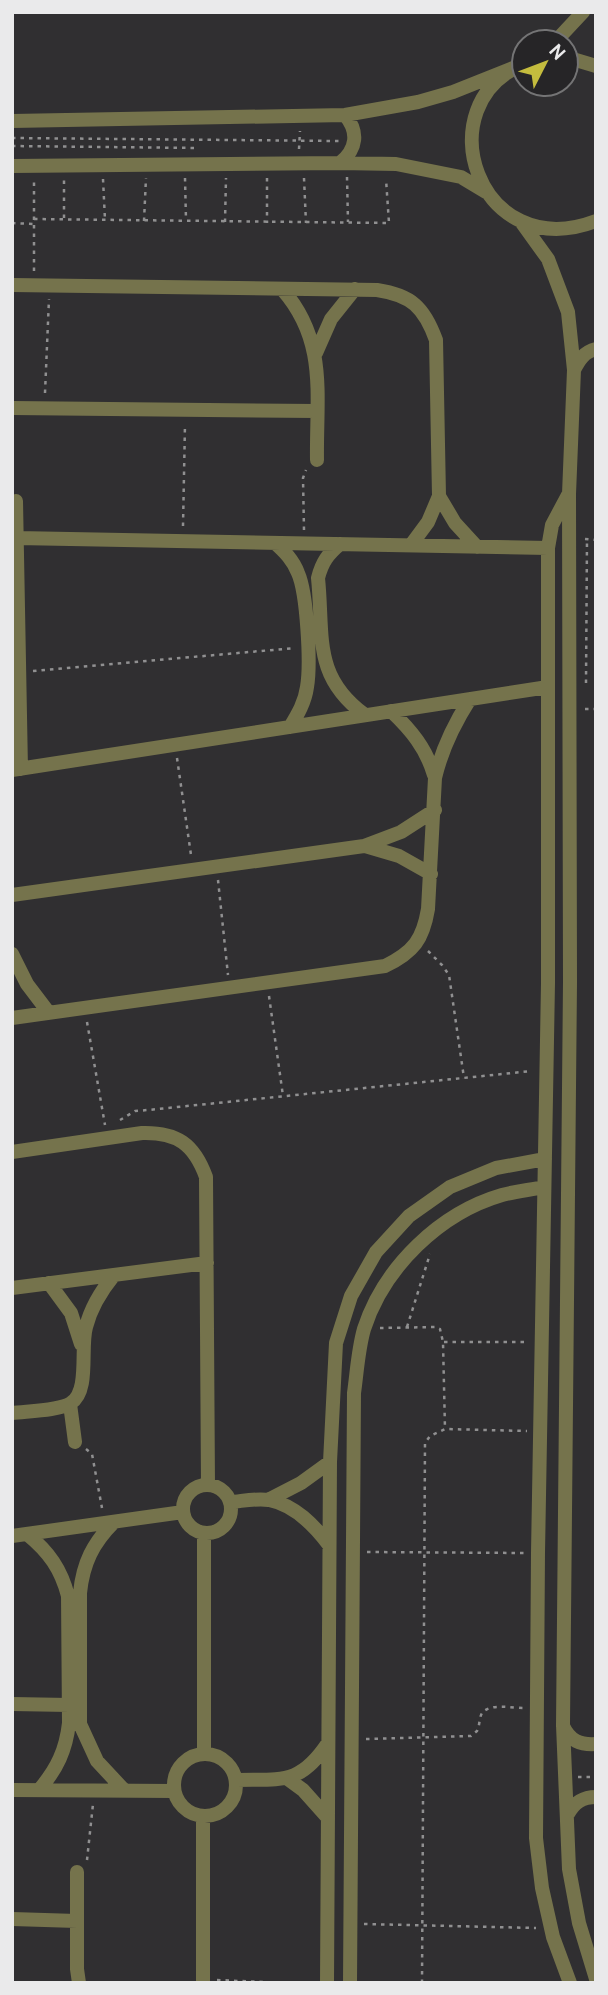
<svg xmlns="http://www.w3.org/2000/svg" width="608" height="1995" viewBox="0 0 608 1995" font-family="Cabin,sans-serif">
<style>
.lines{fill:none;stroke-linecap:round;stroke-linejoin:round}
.path{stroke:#909091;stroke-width:2.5;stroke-dasharray:3.5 5;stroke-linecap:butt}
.street{stroke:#75734c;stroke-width:14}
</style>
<rect width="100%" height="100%" fill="#302f31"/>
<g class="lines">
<!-- path -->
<path class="path" d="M 12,138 L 339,141
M 12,146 L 198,148
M 299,149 L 300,131
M 347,177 L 348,222
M 185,178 L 186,220
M 267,178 L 267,223
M 304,178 L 306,223
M 103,179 L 105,220
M 64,218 L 64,179
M 34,219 L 389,223 L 386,179
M 144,221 L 146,178
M 225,222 L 226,178
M 12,223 L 34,224
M 34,271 L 34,180
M 45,393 L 49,299
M 183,526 L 185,424
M 304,530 L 303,478 L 306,470
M 585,539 L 596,540
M 33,671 L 295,648
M 586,683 L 587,539
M 585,709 L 596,709
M 177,758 L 191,855
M 218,880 L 228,975
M 428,951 L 442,965 L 449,975 L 464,1078
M 269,996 L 283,1096
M 87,1022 L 105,1125
M 120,1120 L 135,1111 L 148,1110 L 532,1071
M 407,1327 L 430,1254
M 380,1328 L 436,1327 L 440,1329 L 443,1342 L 445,1429
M 444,1342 L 528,1342
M 86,1449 L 92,1454 L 102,1508
M 367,1552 L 525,1553
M 366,1739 L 471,1736 L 477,1731 C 480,1725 479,1718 482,1713 C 490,1703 512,1708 524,1708
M 578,1777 L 596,1777
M 87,1860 L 93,1804
M 364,1924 L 536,1928
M 217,1980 L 287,1983
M 422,1983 L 425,1443 L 430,1436 L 445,1429 L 527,1431"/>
<!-- street -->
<path class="street" d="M 555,42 L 583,12
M 566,57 L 596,66
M 524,64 C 425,103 477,266 596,221
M 12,121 L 345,115 L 418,102 L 453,92 L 513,68
M 340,163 C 357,149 359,132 345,115
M 12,166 L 340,163 L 396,164 L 461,177 L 486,192
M 522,223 L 548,259 L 568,312 L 574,370 L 569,494 L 570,982 L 563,1725 L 569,1869 L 579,1923 L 596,1979
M 12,285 L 377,290 C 411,295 424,307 436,340 L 439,496 L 428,522 L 411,545
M 282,289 C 328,341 316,396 317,460
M 316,353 L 331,319 L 355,289
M 574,370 C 579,360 584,352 596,349
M 12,408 L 316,411
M 568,495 L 552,525 L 548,548 L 548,983 L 538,1553 L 536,1838 L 542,1888 L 553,1937 L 570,1983
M 439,496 L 455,523 L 477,547
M 16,501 L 21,769
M 17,538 L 548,548
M 275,543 C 285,552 293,560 298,573 C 307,593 311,664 307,687 C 305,702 298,714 290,727
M 340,544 C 328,554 322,562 318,578 C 324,636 312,676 365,715
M 391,711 C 411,730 426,748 434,775
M 12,770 L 548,687
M 365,846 L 399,856 L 431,874
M 12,895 L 364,846 L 401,832 L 435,810
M 12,954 L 27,984 L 49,1013
M 12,1018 L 385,966 C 414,952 423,939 428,909 L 435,778 C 442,748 454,724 470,699
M 12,1152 L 142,1133 C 177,1132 194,1144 206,1177 L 208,1485
M 49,1283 L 71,1313 L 81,1344
M 12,1288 L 207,1263
M 70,1404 L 75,1442
M 12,1413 C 27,1411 59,1411 71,1403 C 90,1391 80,1348 86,1327 C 91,1307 101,1291 114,1275
M183 1509a24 24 0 1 1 48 0a24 24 0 1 1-48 0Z
M 268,1500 L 301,1483 L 330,1462
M 231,1502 C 243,1501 257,1498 269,1500 C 295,1505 314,1525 329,1545
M 114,1522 C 93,1543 83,1563 80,1593 L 80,1724 L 97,1761 L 124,1790
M 27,1534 C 49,1552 61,1569 68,1596 L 69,1723 C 66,1750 57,1769 39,1790
M 12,1536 L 183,1512
M 12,1704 L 69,1705
M 563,1726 C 570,1741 580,1745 596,1744
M174 1785a31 31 0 1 1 62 0a31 31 0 1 1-62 0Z
M 204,1754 L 204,1533
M 288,1779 L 303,1790 L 328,1818
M 237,1780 C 282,1779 300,1785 328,1743
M 12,1790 L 174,1791
M 568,1814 C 574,1803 582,1797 596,1797
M 203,1817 L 203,1983
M 77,1872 L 77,1969 L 79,1983
M 12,1919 L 77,1921
M 327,1983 L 330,1462 L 336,1343 L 351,1296 L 376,1252 L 409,1216 L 450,1187 L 496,1168 L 545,1159
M 350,1983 L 354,1393 C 357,1372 358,1350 364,1329 C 384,1267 440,1213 502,1195 C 516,1191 530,1190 544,1187"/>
</g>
<!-- border -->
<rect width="608" height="1995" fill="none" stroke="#eaeaeb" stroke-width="28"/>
<!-- north arrow -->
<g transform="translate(545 63) rotate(48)"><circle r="33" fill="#262527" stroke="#747475" stroke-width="2"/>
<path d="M0-5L12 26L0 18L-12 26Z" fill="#c4bc3e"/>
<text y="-10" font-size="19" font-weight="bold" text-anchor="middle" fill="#eaeaeb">N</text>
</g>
</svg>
